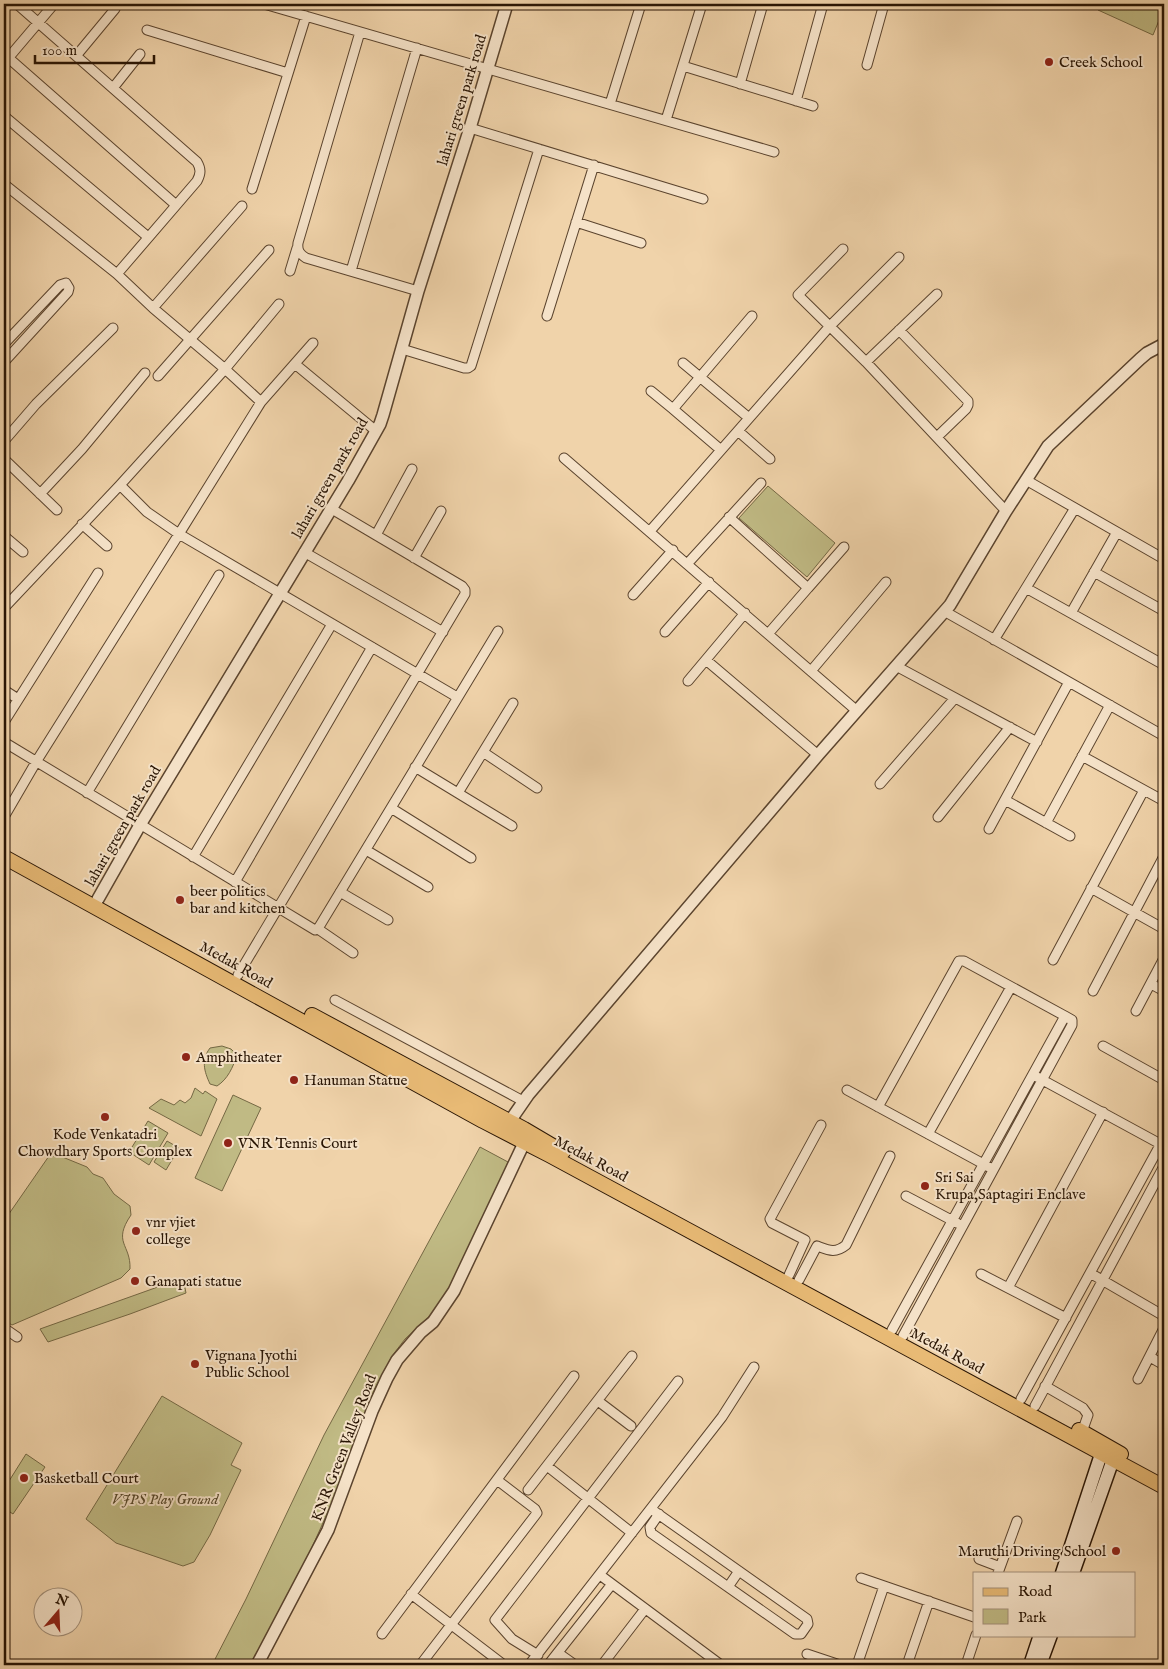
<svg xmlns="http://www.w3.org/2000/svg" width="1168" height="1669" viewBox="0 0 1168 1669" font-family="'IM FELL English',serif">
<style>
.green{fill:#c0ba84;stroke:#746844}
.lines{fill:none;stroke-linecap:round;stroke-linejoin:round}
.minor-casing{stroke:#5b442e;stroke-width:11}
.tertiary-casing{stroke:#5b442e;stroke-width:14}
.secondary-casing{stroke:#291504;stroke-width:15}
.primary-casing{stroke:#291504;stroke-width:16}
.minor{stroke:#f5e2c8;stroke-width:9}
.tertiary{stroke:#f5e2c8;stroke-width:11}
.secondary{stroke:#f5e2c8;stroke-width:12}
.primary{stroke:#e8ba75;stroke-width:14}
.poi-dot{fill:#8f2418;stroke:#f5e2c8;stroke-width:2}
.labels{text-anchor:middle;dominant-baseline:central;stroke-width:4;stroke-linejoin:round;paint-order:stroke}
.poi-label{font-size:15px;fill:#291504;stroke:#f5e2c8;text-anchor:start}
.street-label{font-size:15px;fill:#291504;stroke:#f5e2c8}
.park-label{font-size:15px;font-style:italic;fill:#56472a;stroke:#f5e2c8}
</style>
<rect width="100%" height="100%" fill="#f0d3aa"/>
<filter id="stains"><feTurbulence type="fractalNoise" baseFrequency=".004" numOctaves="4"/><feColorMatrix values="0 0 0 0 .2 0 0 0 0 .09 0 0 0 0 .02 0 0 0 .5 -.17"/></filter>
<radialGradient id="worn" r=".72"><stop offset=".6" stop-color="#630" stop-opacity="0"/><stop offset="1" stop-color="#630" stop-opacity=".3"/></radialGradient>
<!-- green -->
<path class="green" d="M 1101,4 L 1164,4 L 1164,8 L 1153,35 L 1098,10 Z
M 768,486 L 835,543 L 807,577 L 739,518 Z
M 222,1046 L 231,1049 L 237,1055 C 233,1067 228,1079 217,1086 L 210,1084 C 204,1071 201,1060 210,1048 Z
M 195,1088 L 203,1094 L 205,1091 L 217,1099 L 201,1136 L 149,1108 L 161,1099 L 174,1105 L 180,1100 L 185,1103 L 191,1098 Z
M 233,1095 L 261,1108 L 222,1191 L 195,1178 Z
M 148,1121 L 168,1133 L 149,1165 L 129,1152 Z
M 167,1141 L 179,1148 L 166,1170 L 154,1162 Z
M 480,1147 L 508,1162 L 501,1180 L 456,1277 L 439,1307 L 405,1339 L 392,1356 L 375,1388 L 335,1496 L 309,1554 L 251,1665 L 212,1665 L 246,1599 L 324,1435 Z
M 49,1156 L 60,1156 L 87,1167 L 93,1174 L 103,1178 L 114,1194 L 130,1206 L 131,1215 C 112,1243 131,1244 130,1269 L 121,1278 L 12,1325 L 4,1320 L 4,1221 Z
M 183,1278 L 186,1293 L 130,1314 L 48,1342 L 40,1329 Z
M 162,1396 L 242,1443 L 231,1465 L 241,1470 L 210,1535 L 194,1562 L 183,1566 L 116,1543 L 86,1519 Z
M 26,1454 L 45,1467 L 13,1514 L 4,1508 L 4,1489 Z"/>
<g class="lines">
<defs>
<path id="minor" d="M 17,4 L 197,162 C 201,169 201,173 197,181 L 117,274
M 264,4 L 774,152
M 147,30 L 288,73
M 360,32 L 298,243 C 297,251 300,254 306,258 L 418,291
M 4,54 L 176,205
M 76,56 L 115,9
M 4,63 L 54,4
M 867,65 L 884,4
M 683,66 L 813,106
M 740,84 L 763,4
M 113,88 L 140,54
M 796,101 L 823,4
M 610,104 L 641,4
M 4,116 L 148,237
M 666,120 L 702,4
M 470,128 L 703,199
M 4,184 L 117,274 L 153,308 L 225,369 L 120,485 L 4,608
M 252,189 L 306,16
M 576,222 L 641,243
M 843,249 L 798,295 L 866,362 L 1006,511
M 4,257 L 4,258
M 290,271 L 297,248
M 351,271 L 417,48
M 153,308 L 242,206
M 547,316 L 594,165
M 899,330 L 968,401 L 968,405 L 966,409 L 937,437
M 4,344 L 60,285 L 66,283 L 69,288 L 68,292 L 4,362
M 402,349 L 464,368 L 468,368 L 471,366 L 539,149
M 866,362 L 937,294
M 683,363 L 749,418
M 295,364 L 376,431
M 158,376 L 269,250
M 651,391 L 673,409
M 261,402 L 225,369 L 279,304
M 738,431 L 770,459
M 4,441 L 36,404 L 113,328
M 721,450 L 673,409 L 752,316
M 564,458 L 857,711
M 4,459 L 57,510
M 1026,480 L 1164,559
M 120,485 L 147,512 L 179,534 L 261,402 L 313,343
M 40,494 L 82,449 L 145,373
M 729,517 L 808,588 L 768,634
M 82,524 L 107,546
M 650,531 L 830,326 L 899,257
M 376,535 L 412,469
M 4,536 L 23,552
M 304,552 L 443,632
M 414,558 L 441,511
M 688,563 L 761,483
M 1094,572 L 1164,611
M 808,588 L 844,547
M 1026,588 L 1164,665
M 633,595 L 673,550
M 944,611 L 1164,736
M 1071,613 L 1117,532
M 665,632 L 709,582
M 994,640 L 1075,508
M 706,660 L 818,755
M 896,666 L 1037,742
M 811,671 L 886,582
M 688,681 L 745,613
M 4,690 L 18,699
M 4,722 L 98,573
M 4,742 L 315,930 L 319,927 L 498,631
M 483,752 L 537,788
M 1082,756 L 1164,801
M 415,767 L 512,826
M 880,784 L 955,698
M 87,793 L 219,575
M 458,793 L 513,703
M 1005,800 L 1070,836
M 391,808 L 471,858
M 4,817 L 36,762 L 179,534 L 457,697
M 938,817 L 1010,727
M 1046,823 L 1110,705
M 989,829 L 1069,682
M 366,850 L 428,887
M 193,857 L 332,624
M 235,882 L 372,647
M 1091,888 L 1164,929
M 340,892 L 388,920
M 318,929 L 353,953
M 1053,960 L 1144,790
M 238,975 L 465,594 L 465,590 L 462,586 L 330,508
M 1151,984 L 1164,991
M 1093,991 L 1164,856
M 335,1000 L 523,1101
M 1136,1011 L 1164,958
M 1103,1046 L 1164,1080
M 1037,1077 L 1164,1146
M 847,1090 L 989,1167
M 878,1107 L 959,961 L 964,961 L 1065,1016
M 928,1134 L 1011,987
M 906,1196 L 957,1223
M 1090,1273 L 1164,1316
M 981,1274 L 1066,1318
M 789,1275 L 805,1240 L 772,1223 L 770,1219 L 821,1125
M 799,1280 L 817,1246 C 828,1250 835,1254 846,1245 L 890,1156
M 1008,1288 L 1103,1112
M 4,1328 L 17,1337
M 892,1330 L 1065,1016 L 1072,1020 L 1072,1025 L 903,1336
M 1150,1357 L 1164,1365
M 1138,1379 L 1164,1328
M 1045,1386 L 1083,1408 L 1088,1415 L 1082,1432
M 1021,1399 L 1164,1138
M 598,1401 L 631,1426
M 1035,1406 L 1164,1166
M 547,1466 L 632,1533
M 528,1490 L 632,1356
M 651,1509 L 807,1619 L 808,1624 L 801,1634 L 795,1634 L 651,1533 L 650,1527 L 659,1514
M 979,1559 L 1000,1567
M 998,1573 L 1017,1521
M 600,1575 L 721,1665
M 861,1578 L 974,1617
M 728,1587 L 739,1571
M 411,1594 L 504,1665
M 382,1634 L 574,1376
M 558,1653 L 575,1665
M 807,1654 L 840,1665
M 538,1655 L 512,1639 L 495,1620 L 678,1381
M 421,1664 L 537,1513 L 535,1509 L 497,1480
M 529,1665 L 722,1417 L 754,1367
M 548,1665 L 612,1584
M 602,1665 L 645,1609
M 857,1665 L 884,1586
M 907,1665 L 929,1601
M 966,1665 L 976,1635"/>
<path id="tertiary" d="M 98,899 L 140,825 L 348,481 L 380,424 L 383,415 L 418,291 L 470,128 L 507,4
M 510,1121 L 528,1095 L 818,755 L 950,605 L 1006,511 L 1048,446 L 1140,359 L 1147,353 L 1164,344
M 257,1665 L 328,1530 L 372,1411 L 387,1378 L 397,1360 L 421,1332 L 433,1322 L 454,1291 L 524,1143"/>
<path id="secondary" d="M 1062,1573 L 1104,1445
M 1073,1573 L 1116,1451
M 1030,1665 L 1040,1635
M 1040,1665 L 1051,1635"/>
<path id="primary" d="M 4,857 L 483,1121 L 549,1155 L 1164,1487
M 312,1015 L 524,1129 L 563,1152
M 1079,1430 L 1121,1454"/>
</defs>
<!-- minor casing -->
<use href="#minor" class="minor-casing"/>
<!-- tertiary casing -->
<use href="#tertiary" class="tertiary-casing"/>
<!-- secondary casing -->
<use href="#secondary" class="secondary-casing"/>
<!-- primary casing -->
<use href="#primary" class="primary-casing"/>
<!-- minor -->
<use href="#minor" class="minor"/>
<!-- tertiary -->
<use href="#tertiary" class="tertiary"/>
<!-- secondary -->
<use href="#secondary" class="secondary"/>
<!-- primary -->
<use href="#primary" class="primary"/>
</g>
<!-- markers -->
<g class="poi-dot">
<circle cx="1049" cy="62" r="5"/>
<circle cx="180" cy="900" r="5"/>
<circle cx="186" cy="1057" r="5"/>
<circle cx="294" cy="1080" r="5"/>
<circle cx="105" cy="1117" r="5"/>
<circle cx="228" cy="1143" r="5"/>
<circle cx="925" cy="1186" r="5"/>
<circle cx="136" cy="1231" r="5"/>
<circle cx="135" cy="1281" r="5"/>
<circle cx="195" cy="1364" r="5"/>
<circle cx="24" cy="1478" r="5"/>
<circle cx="1116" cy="1551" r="5"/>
</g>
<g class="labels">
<!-- poi labels -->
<g class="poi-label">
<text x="1059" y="62">Creek School</text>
<text x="190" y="891">beer politics<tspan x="190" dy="17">bar and kitchen</tspan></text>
<text x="196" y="1057">Amphitheater</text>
<text x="304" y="1080">Hanuman Statue</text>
<text x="105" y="1134" text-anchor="middle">Kode Venkatadri<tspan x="105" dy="17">Chowdhary Sports Complex</tspan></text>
<text x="238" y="1143">VNR Tennis Court</text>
<text x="935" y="1177">Sri Sai<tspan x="935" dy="17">Krupa,Saptagiri Enclave</tspan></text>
<text x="146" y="1222">vnr vjiet<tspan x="146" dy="17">college</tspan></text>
<text x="145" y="1281">Ganapati statue</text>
<text x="205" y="1355">Vignana Jyothi<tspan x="205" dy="17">Public School</tspan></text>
<text x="34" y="1478">Basketball Court</text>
<text x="1106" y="1551" text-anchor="end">Maruthi Driving School</text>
</g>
<!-- street labels -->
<g class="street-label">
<text transform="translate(462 100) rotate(-73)">lahari green park road</text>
<text transform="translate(330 478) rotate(-60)">lahari green park road</text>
<text transform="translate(123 826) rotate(-60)">lahari green park road</text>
<text transform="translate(236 965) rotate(29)">Medak Road</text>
<text transform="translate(591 1159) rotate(28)">Medak Road</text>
<text transform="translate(947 1351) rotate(28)">Medak Road</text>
<text transform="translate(344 1448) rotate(-69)">KNR Green Valley Road</text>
</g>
<!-- park labels -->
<g class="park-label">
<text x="165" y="1499">VJPS Play Ground</text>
</g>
</g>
<!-- margin -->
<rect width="1168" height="1669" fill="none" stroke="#f0d3aa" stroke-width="20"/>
<rect x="5" y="5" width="1158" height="1659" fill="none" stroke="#291504" stroke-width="2.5"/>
<rect x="10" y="10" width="1148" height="1649" fill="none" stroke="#291504"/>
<!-- legend -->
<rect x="973" y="1572" width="162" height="65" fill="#f5e2c8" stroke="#a3907a"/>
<rect x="983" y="1588" width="25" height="8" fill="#e8ba75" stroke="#a3907a"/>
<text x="1018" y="1596" font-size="15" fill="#291504">Road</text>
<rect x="983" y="1609" width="25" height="15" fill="#c0ba84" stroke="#a3907a"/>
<text x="1018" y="1622" font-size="15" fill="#291504">Park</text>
<!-- north arrow -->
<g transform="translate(58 1612) rotate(19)"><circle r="24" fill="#f5e2c8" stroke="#a3907a"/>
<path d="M0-4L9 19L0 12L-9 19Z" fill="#8f2418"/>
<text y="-8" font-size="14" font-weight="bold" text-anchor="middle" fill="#291504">N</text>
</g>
<!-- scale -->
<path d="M35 55v8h119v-8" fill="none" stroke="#291504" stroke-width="2.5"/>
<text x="42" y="55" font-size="15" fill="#291504" stroke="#f5e2c8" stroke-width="4" paint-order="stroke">100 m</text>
<rect width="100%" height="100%" filter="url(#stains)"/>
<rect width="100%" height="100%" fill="url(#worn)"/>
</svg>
